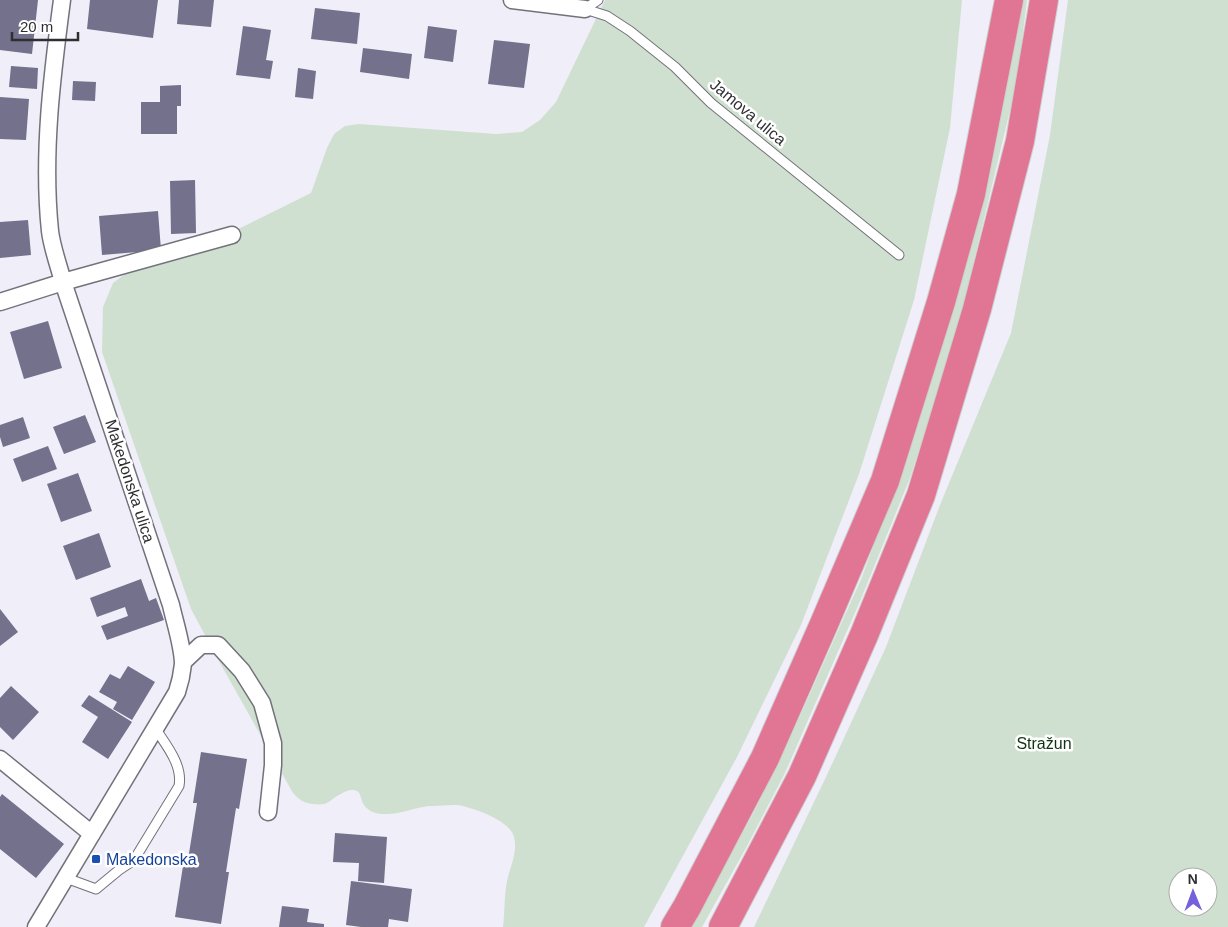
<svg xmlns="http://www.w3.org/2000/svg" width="1228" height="927" viewBox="0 0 1228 927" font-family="Arial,sans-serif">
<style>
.green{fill:#d0e0d0;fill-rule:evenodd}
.building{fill:#73718b}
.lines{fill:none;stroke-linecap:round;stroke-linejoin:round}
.service-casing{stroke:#72727b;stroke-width:11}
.minor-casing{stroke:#72727b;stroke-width:19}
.trunk-casing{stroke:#cdcdce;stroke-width:30}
.service{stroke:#fff;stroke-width:9}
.minor{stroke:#fff;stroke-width:16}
.trunk{stroke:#e07694;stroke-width:28}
.transit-dot{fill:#1a4fb4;stroke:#fff;stroke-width:2}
.labels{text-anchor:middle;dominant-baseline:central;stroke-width:5;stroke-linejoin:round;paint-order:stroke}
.street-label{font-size:16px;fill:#2f2f33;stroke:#fff}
.park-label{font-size:16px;fill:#103413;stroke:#fff}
.transit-label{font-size:16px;fill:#164399;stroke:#fff;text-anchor:start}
</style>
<rect width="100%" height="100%" fill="#efeef9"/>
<!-- green -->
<path class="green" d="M 605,0 L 962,0 L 950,128 L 914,300 L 859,474 L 801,625 L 737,757 L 644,927 L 503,927 C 505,912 504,896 507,881 C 510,867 518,852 514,837 C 510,821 478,810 463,806 C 454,804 442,806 433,806 C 417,806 401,815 384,814 C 377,814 369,812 364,805 C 360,799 362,789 351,790 C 347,790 341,794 337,796 C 333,798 329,803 324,804 C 318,805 308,804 302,801 C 299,799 296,796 293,793 L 220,663 L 191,609 L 102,352 L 103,307 L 113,283 L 132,269 L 180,258 L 311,193 L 327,148 L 334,134 L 345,126 L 359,124 L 496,134 L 522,132 L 540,120 L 556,102 Z
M 1018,0 L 1027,0 L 1017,81 L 955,340 L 910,478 L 861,599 L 785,773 L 746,848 L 702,927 L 691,927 L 754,812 L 800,716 L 862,577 L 918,422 L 951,318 L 970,238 Z
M 1068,0 L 1228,0 L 1228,927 L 754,927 L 826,777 L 886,647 L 940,505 L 1011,333 L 1050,135 ZM 1178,877 L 1208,877 L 1208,907 L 1178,907 Z"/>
<!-- building -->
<path class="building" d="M 0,0 L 38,0 L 32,54 L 0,50 Z
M 90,0 L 158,0 L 153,38 L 87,29 Z
M 179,0 L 214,0 L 211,27 L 177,24 Z
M 315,8 L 360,13 L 357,44 L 311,39 Z
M 243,26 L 271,30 L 266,60 L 273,61 L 270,79 L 236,75 Z
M 428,26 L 457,30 L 453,62 L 424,58 Z
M 494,40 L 530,44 L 524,88 L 488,84 Z
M 363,48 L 412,54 L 409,79 L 360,72 Z
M 11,66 L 38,68 L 37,89 L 9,87 Z
M 298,68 L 316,71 L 313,99 L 295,97 Z
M 73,81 L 96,82 L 95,101 L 72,100 Z
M 181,85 L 181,106 L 177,106 L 177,134 L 141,134 L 141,102 L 160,102 L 160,86 Z
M 0,97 L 29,99 L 26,140 L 0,139 Z
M 195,180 L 196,233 L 171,234 L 170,181 Z
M 158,211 L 161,250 L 102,255 L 99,216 Z
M 28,220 L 31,255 L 0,258 L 0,222 Z
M 48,321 L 62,368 L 24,379 L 10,332 Z
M 85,415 L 96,442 L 64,454 L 53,427 Z
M 23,417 L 30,438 L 3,447 L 0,437 L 0,425 Z
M 48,446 L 57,469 L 22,482 L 13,459 Z
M 78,473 L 92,511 L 61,522 L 47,484 Z
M 99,533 L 111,567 L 76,580 L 63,546 Z
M 141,579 L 149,601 L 156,598 L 164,620 L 107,640 L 101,626 L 128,616 L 125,607 L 97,617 L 90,598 Z
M 0,609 L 18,632 L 0,646 Z
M 128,666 L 155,682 L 132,720 L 113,709 L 117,702 L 99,692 L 110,674 L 120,679 Z
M 11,686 L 39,712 L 13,740 L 0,727 L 0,698 Z
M 89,695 L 132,722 L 108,759 L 82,742 L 98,717 L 81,706 Z
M 201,752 L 247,759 L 239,809 L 236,808 L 226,872 L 229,872 L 221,924 L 175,917 L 183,866 L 187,866 L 197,803 L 193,803 Z
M 2,794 L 64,844 L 36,878 L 0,849 L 0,797 Z
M 335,833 L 387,837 L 384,883 L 358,881 L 359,863 L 333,862 Z
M 351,881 L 412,889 L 408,922 L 389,919 L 388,927 L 361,927 L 346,925 Z
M 282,906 L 309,909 L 307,922 L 324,924 L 324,927 L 279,927 Z"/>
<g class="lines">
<defs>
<path id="service" d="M 598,0 L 585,9 L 607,16 L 630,31 L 675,67 L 711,103 L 899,255
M 66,878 L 96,889 L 119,870 L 134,860 L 179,786 C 183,765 166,745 155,728"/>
<path id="minor" d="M 512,0 L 585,9
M 0,302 L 63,282 L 232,235
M 183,662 L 201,645 L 218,645 L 242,671 L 262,703 L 273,743 L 273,765 L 268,812
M 0,759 L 92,834
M 36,927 L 177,692 C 180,683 182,674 183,664 C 183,647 175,623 171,605 L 63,282 C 59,266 52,248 50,231 C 42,154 52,76 62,0"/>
<path id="trunk" d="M 675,927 L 687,907 L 765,758 L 824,624 L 885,481 L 941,302 L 971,194 L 1009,0
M 723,927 L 802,776 L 864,635 L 921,495 L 977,309 L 1020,141 L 1044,0"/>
</defs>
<!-- service casing -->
<use href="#service" class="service-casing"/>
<!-- minor casing -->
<use href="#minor" class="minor-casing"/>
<!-- trunk casing -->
<use href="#trunk" class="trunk-casing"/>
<!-- service -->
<use href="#service" class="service"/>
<!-- minor -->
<use href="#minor" class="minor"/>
<!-- trunk -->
<use href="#trunk" class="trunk"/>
</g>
<!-- markers -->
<rect class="transit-dot" x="91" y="854" width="10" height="10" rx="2.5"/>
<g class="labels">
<!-- street labels -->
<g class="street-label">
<text transform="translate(748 112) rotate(40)">Jamova ulica</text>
<text transform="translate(130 481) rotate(72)">Makedonska ulica</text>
</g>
<!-- park labels -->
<g class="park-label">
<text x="1044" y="743">Stražun</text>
</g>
<!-- transit labels -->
<g class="transit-label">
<text x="106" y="859">Makedonska</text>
</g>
</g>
<!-- north arrow -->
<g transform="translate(1193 892) rotate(359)"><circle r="24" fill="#ffffff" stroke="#acacad"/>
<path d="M0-4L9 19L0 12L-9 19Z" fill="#7561db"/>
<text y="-8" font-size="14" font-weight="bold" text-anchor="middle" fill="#2f2f33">N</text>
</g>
<!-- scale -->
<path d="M12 32v8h66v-8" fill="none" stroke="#2f2f33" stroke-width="2.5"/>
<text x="20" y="32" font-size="15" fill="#2f2f33" stroke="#ffffff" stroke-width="4" paint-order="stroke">20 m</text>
</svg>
